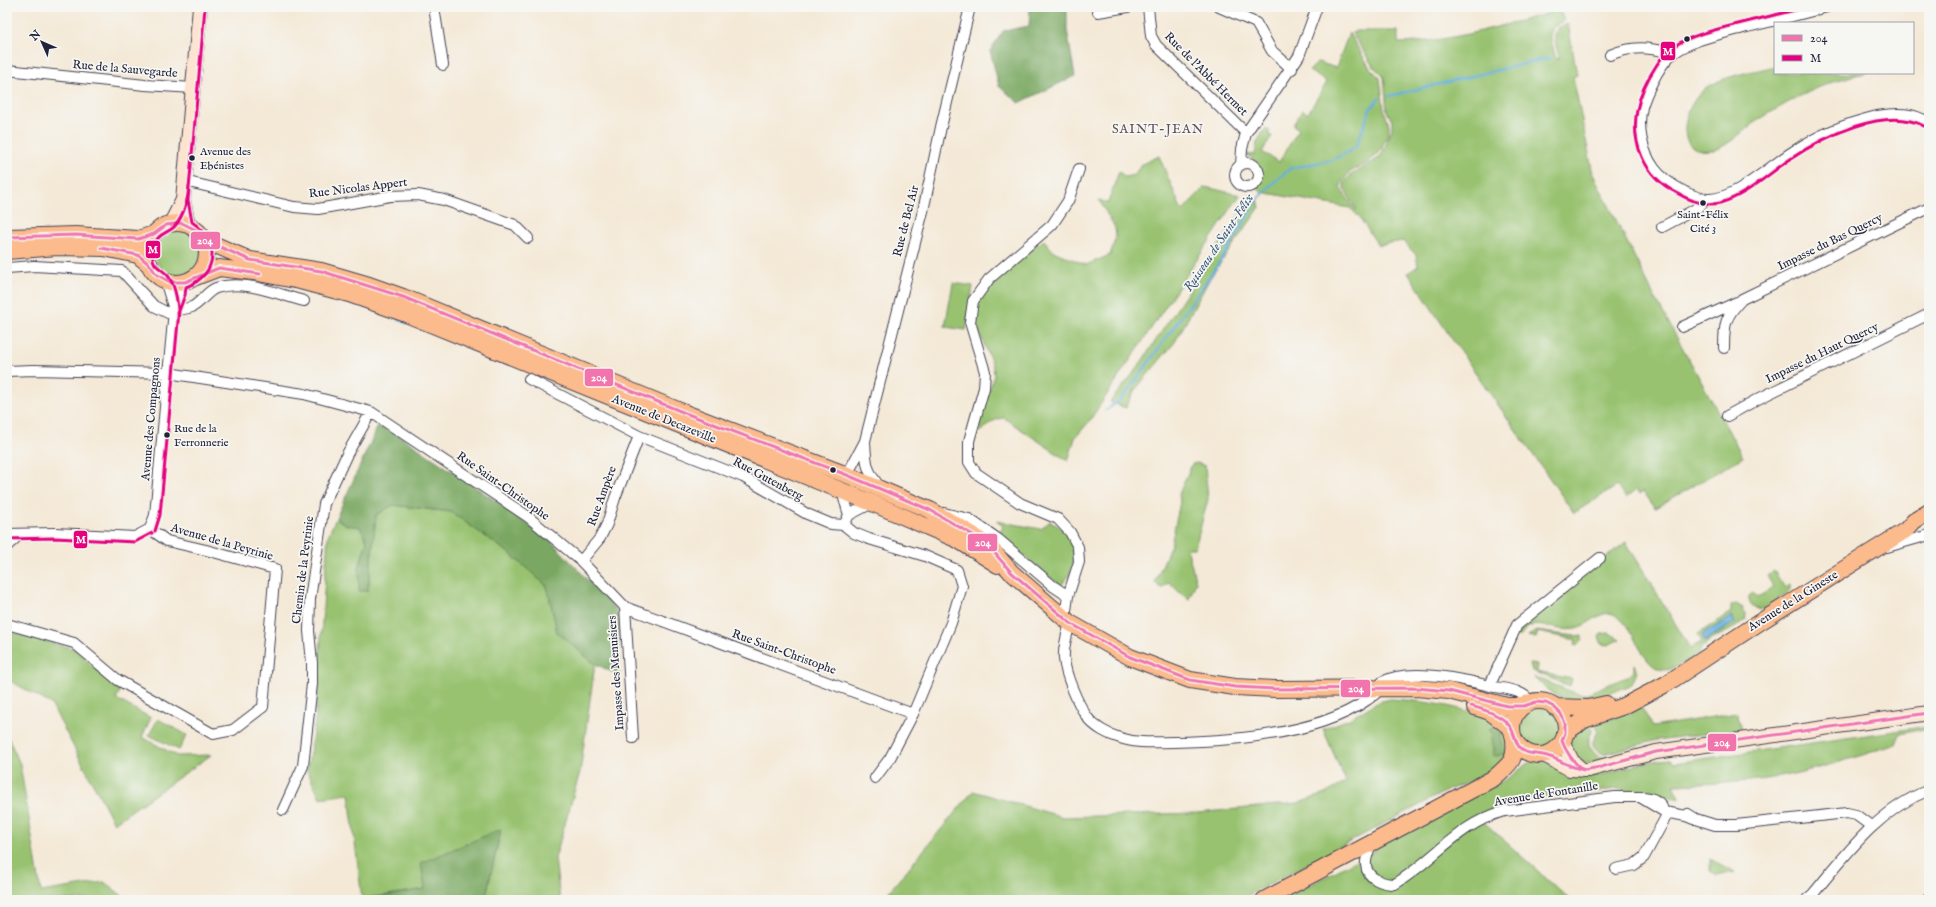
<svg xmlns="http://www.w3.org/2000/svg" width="1936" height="907" viewBox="0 0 1936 907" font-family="'IM FELL English',serif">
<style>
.green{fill:#98c26f;stroke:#5d7255}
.forest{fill:#7aa862;stroke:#4e654e}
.water{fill:#65afdd;stroke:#44688c}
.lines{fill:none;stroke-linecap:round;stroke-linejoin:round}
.stream{stroke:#65afdd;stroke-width:2.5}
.street-casing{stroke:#424052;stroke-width:12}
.secondary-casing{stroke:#424052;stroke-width:16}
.primary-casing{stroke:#424052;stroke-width:18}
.street{stroke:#fff;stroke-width:10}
.secondary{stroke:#fde4d1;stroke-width:14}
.primary{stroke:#fbbb8d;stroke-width:16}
.bus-1-casing{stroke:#f6f6f2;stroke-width:6}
.bus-2-casing{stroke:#f6f6f2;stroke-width:6}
.bus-1{stroke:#f174ac;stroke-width:3}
.bus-2{stroke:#e5007d;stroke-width:3}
.bus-dot{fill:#22223b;stroke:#f6f6f2;stroke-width:1.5}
.labels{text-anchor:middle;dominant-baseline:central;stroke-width:3.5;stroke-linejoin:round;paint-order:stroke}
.bus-label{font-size:11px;fill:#22223b;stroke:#f6f6f2;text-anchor:start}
.street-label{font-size:12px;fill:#22223b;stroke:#f6f6f2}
.neighbourhood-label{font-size:13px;letter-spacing:1px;fill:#64505a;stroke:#f6f6f2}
.water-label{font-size:13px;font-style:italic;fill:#3d5a7c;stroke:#f6f6f2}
.line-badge{stroke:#f6f6f2;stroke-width:1.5}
.badge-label{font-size:11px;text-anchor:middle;font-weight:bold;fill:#fff}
</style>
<rect width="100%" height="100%" fill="#f6f6f2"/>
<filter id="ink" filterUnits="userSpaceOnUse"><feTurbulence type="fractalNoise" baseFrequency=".025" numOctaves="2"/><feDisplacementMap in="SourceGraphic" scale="8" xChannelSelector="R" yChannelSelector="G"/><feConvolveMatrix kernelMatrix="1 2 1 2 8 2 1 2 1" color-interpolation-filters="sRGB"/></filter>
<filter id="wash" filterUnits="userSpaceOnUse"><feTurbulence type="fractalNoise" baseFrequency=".012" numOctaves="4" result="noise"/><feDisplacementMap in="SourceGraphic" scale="16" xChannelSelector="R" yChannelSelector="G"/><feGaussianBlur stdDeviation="0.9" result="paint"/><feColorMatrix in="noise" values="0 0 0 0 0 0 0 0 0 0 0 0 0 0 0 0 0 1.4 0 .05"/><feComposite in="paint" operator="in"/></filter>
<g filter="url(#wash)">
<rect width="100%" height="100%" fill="#f4e9d7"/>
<!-- green -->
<path class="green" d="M 1558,11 L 1561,13 L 1564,21 L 1553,27 L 1550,35 L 1556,60 L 1559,58 C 1557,48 1552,37 1557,28 L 1568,24 L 1577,75 L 1573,77 L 1593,174 L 1655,298 L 1743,457 L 1655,508 L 1643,491 L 1639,494 L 1636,490 L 1626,498 L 1617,486 L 1574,513 L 1454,342 L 1408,273 L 1418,266 L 1416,255 L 1403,241 L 1378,245 L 1360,218 L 1350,208 L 1261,192 L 1256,187 L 1263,175 L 1257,163 L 1246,154 L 1255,155 L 1257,142 L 1265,129 L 1270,131 L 1268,134 L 1272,136 L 1262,152 L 1279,162 L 1299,129 L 1293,125 L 1302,110 L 1308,113 L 1327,82 L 1309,71 L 1318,62 L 1336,68 L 1349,33 L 1370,68 L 1380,78 L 1384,110 L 1389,125 L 1389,132 L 1380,151 L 1367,163 L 1350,172 L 1342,182 L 1340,188 L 1356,210 L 1357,209 L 1344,189 L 1344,182 L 1351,175 L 1379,158 L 1383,152 L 1392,129 L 1392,121 L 1387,111 L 1384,77 L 1373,66 L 1352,33 L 1355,31 L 1398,31 L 1398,43 C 1453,42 1505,24 1558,11 Z
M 1775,66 L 1775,73 L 1866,73 C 1826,80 1789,101 1755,122 C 1744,130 1725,149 1712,150 C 1671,156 1683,104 1706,88 C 1725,75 1753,72 1775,66 Z
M 1159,156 L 1182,211 L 1205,187 L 1240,195 L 1088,423 L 1075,438 L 1068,461 L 1004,418 C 986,420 988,431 972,434 C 976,424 994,381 994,374 C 994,361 978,336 976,321 C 971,289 1021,257 1044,240 L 1053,251 L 1086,265 L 1110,255 L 1116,237 L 1115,228 L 1099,200 L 1108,203 L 1119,171 L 1125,177 L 1134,175 L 1142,164 Z
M 1258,199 L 1260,207 L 1210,278 L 1175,342 L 1134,391 L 1126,408 L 1110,402 L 1136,370 L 1238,217 L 1251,200 Z
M155 253a23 23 0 1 1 46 0a23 23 0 1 1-46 0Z
M 953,283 L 973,286 L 966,330 L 945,327 Z
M 1197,463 L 1205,466 L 1208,499 L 1195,548 L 1187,548 L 1196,582 L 1189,599 L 1180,593 L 1169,582 L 1161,589 L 1155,582 L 1171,545 L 1180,502 L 1179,494 L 1192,464 Z
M 393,505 L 451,512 L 509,553 L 547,586 L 557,632 L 595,664 L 580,772 L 555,858 L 560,900 L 485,900 L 501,830 L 425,889 L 362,899 L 349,794 L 320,798 L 307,771 L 315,722 L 328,536 L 336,518 L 346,525 L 360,527 L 367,541 L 359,567 L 368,591 L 376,515 Z
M 996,521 L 1041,529 L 1050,521 C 1054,524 1059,526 1063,530 C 1078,544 1077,572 1061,585 L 1049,577 L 1000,536 L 1003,526 Z
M 1626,542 L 1690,648 L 1702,642 L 1698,634 L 1731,612 L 1731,606 L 1736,604 L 1743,608 L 1746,619 C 1734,631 1712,636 1702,647 C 1700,650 1700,653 1697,655 C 1691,660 1682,663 1676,667 C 1643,683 1638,627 1615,615 C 1604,608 1589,624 1579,628 C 1565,633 1548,625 1534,625 L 1528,627 L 1521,636 L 1517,636 L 1516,627 Z
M 1774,571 L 1785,588 L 1790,584 L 1790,591 L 1761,610 C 1754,608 1748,604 1749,596 L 1753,593 L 1757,598 L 1774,588 L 1767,576 Z
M 7,631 L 75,649 L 120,691 L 116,699 L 151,718 L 142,737 L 177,756 L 211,755 L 114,823 L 51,704 L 7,679 Z
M 1536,631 L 1575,636 L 1582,635 L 1582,641 L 1577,646 L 1575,645 L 1576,640 L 1538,632 L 1536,638 L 1528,636 Z
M 1609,633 L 1620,639 L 1608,645 L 1602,644 L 1599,637 L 1601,634 Z
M 1530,664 L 1537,665 L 1536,672 L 1572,679 L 1570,686 L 1532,671 Z
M 1634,664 L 1637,672 L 1632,684 C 1608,695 1578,709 1552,693 C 1545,689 1540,682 1534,677 L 1578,694 L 1585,694 L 1629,676 L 1634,671 Z
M 1390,699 C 1417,700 1498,709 1508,737 C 1512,747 1507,756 1503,766 L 1470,782 L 1448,790 L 1239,900 L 882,900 L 973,791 L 1063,817 L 1197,813 L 1298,803 L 1325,794 L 1346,782 L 1323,729 L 1349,719 L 1378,702 Z
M1517 727a22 22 0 1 1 44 0a22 22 0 1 1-44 0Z
M 1641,707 L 1653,727 L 1737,713 L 1742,729 L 1657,740 L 1604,754 L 1598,751 L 1593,745 L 1593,741 L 1598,731 L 1596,724 Z
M 158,719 L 187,735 L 179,750 L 149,735 Z
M 1589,723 L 1593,729 L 1589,738 L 1589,746 L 1596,755 L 1607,759 L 1590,764 L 1577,761 L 1569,741 L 1571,736 Z
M 1929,726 L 1929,728 L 1900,734 L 1896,744 C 1854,758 1811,772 1767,779 C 1736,783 1704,784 1673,785 L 1680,799 L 1652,793 L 1616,789 L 1505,803 L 1477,816 L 1570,900 L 1282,900 L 1374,851 L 1378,846 C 1420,823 1463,802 1506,779 C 1516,774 1524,764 1534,761 C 1551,757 1561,777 1575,777 C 1608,778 1638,760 1670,759 L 1674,763 Z
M 7,735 L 20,764 L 41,892 L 104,882 L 128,900 L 7,900 Z
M 1710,859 L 1735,872 L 1716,876 L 1710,872 Z"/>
<!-- forest -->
<path class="forest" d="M 1030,7 L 1067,7 L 1067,30 L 1075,76 L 1019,103 L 999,86 L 990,51 L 1003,31 L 1029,26 Z
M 378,426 L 400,436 L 496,501 L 552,542 L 619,613 L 619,675 L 595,664 L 557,632 L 547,586 L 509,553 L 451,512 L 393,505 L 376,515 L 368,591 L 359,591 L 359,567 L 367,541 L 360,527 L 346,525 L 336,518 Z
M 1493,727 L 1496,727 L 1501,732 L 1501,743 L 1506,751 L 1506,755 L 1495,756 L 1493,755 L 1494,749 L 1490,729 Z
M 501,829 L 485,900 L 362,900 L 425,889 L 421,863 Z"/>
<!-- water -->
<path class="water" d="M 1731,617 L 1734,623 L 1705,641 L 1702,635 Z"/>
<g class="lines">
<!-- stream -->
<path class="stream" d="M 1389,96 L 1549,58
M 396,318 L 410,324
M 1106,410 L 1119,401 L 1131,387 L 1218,265 L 1257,200 L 1274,182 L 1291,168 L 1332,160 L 1348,152 L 1357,145 L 1370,109 L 1379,98"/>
</g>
</g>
<g filter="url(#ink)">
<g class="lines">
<defs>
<path id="street" d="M 434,7 L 443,65
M 1148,7 L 1151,36 L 1156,45 L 1246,133
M 1219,7 L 1256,23 L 1272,51 L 1292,69
M 1827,7 C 1800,14 1774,21 1747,27 C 1723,34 1688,39 1669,57 C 1658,68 1646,93 1642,107 C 1637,128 1642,151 1654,168 C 1662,179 1673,186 1685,192 C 1692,195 1700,199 1708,199 C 1735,200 1771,165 1794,151 C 1819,134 1848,123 1877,116 C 1896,113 1913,112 1929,123
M 1098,12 L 1128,7
M 1610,55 C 1634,45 1648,48 1673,53
M 7,70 L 145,85 L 194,88
M1235 175a12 12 0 1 1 24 0a12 12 0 1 1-24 0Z
M 1241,165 L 1242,149 L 1246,133 L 1299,56 L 1317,7
M 184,181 L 294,207 L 318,209 L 390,196 L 418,195 L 444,200 L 515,225 L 528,238
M 1662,227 L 1694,210 L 1708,199
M 7,268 L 34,266 L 122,271 L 154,306 L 168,313 C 176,309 184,310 192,307 C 201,303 207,291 216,288 C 244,279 277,294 304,301
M 165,280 L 174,310
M 1682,327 L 1737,302
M 1724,348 C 1724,323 1725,317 1742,299 L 1929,208
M 7,371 L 33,370 L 168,373 L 304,394 L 371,412 L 527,516 L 581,561 L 625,607 L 913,714 L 951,623 L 962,586 L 957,570 L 925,556 L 869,539 L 854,533 L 844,525 L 849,515
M 529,379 L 639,436 L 743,477 L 807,514 L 831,524 L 844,525
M 1727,416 L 1758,399 L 1929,314
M 865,441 C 866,463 866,470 880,487
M 847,475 L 865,441 L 923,211 L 941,127 L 970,7
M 842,491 L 849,515 L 872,503
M 944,513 L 969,519 L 998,539 L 1053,586 L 1068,596
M 150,529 L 155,515 L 174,310 L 180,294 L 181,283
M 7,534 L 55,533 L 135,537 L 150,529
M 7,546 L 20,534
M 1887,547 L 1929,535
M 581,561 L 600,538 L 607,524 L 615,498 L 639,436
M 625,607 L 633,738
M 1065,618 L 1068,596 L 1079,562 L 1078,547 L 1070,532 L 1058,519 L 1020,503 L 976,473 L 969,462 L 969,441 L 984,388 L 985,372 L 970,322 L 973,301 L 989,279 L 1052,225 L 1068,201 L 1079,169
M 1070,623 C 1067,634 1063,647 1064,658 C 1065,675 1078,704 1087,717 C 1094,727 1109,735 1120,738 C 1138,744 1156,742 1174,742 C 1232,741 1319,734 1367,700 C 1374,695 1381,691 1382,682 C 1408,667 1462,679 1490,686 C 1504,689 1524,689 1531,703
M 7,624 L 74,643 L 118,680 L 213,734 L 233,730 L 263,707 L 275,569 L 206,550 L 167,541 L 150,529
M 1490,685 L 1517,625 L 1600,558
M 875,778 L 890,758 L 913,714
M 283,810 L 303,766 L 312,684 L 312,663 L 309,631 L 310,599 L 324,504 L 347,454 L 371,412
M 1663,810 C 1660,799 1650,797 1640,797 L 1665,812 L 1686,816 L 1688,814 L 1696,819 L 1693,819 L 1686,816
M 1696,819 L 1715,825 L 1736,825 L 1847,813 L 1856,815 L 1871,826
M 1371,844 C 1369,850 1365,859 1366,865 C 1367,879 1383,884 1395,884 C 1436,859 1457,824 1505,811 L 1615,797 L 1640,797
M 1616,869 L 1634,865 L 1644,857 L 1668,813
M 1806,900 L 1813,894 C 1847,853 1878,810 1929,790
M 1927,900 L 1929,898"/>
<path id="secondary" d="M 171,223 L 183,200
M 188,225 L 183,200 L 200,7
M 1562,741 L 1572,761 L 1582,770
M 1544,755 L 1570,769 L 1588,770 L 1656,752 L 1929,713"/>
<path id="primary" d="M147 253a30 30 0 1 1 60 0a30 30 0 1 1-60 0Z
M 7,237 L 76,235 L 138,239 L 154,234
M 204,240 L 250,260 L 321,271 L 369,285 L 403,297 L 685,413 L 847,475 L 930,510 L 973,535 L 992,550 L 1011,572 L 1070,623 L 1130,657 L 1190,680 L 1235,687 L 1275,689 L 1416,688 L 1449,691 L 1507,706 L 1524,706
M 7,251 L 58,247 L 104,248 L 138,255 L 150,265
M 193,278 L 219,268 L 253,272 L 300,281 L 349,294 L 406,314 L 872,503 L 958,540 L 998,565
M1512 728a27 27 0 1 1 54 0a27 27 0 1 1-54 0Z
M 1475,707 L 1490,712 L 1512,729
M 1554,707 L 1588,708 L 1606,704
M 1565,733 L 1584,720 L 1624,706 L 1666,684 L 1760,622 L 1906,530 L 1914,521 L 1929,512
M 1264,900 L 1494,778 C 1510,763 1516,762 1514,739"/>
</defs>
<!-- street casing -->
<use href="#street" class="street-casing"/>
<!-- secondary casing -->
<use href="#secondary" class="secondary-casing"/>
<!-- primary casing -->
<use href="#primary" class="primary-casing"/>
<!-- street -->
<use href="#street" class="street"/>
<!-- secondary -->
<use href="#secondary" class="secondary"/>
<!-- primary -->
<use href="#primary" class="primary"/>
<defs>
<path id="bus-1" d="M 7,237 L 76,235 L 138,239 L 154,234 L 166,225 L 182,223 L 198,231 L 204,240 L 250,260 L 321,271 L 403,297 L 685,413 L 847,475 L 930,510 L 973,535 L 992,550 L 1011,572 L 1070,623 L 1130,657 L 1190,680 L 1235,687 L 1275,689 L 1416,688 L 1449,691 L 1507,706 L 1524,706 L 1536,702 L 1546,703 L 1554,707 L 1561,714 L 1565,723 L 1565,733 L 1562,741 C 1567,754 1573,762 1583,770 L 1601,767 L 1656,752 L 1929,713
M 101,248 L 138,255 L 150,265 L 156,274 L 170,282 L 185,282 L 219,268 L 260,274
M 1471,706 C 1485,710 1503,715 1511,728 C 1515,735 1515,742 1520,748 C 1527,755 1535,753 1543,755 C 1560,758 1569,769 1587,770"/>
<path id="bus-2" d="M 1807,7 C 1783,13 1758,19 1734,25 C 1714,30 1692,35 1674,46 C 1667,51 1661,58 1656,66 C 1638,93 1628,126 1642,157 C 1649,173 1661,185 1677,193 C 1690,201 1705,206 1720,203 C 1746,196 1767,175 1789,160 C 1823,137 1887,104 1926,127
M 178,319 C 179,307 176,288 169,277 C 162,267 150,268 153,250 C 156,232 168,234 175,226 C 185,214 188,199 189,185
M 155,531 L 160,515 L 179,311 L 185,295 L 186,287 C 218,275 221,241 192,222 L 188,200 L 205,7
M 7,539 L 55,538 L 135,542 L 152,533"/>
</defs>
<!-- bus-1 casing -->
<use href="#bus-1" class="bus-1-casing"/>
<!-- bus-2 casing -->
<use href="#bus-2" class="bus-2-casing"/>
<!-- bus-1 -->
<use href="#bus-1" class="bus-1"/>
<!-- bus-2 -->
<use href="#bus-2" class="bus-2"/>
</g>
</g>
<!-- markers -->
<g class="bus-dot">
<circle cx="1687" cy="39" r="3.5"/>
<circle cx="192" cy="158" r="3.5"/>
<circle cx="1703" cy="203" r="3.5"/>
<circle cx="167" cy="435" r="3.5"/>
<circle cx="833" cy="470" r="3.5"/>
</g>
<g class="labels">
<!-- bus labels -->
<g class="bus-label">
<text x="200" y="152">Avenue des<tspan x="200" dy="14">Ebénistes</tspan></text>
<text x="1703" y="215" text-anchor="middle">Saint-Félix<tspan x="1703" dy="14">Cité 3</tspan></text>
<text x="174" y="429">Rue de la<tspan x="174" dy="14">Ferronnerie</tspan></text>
</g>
<!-- street labels -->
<g class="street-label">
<text transform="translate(125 69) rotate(5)">Rue de la Sauvegarde</text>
<text transform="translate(1206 74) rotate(45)">Rue de l'Abbé Hermet</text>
<text transform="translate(358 188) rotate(-7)">Rue Nicolas Appert</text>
<text transform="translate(906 221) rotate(-76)">Rue de Bel Air</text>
<text transform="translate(1830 242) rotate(-26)">Impasse du Bas Quercy</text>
<text transform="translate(1822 353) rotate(-26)">Impasse du Haut Quercy</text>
<text transform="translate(151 419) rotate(-85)">Avenue des Compagnons</text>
<text transform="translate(664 419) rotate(22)">Avenue de Decazeville</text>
<text transform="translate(768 479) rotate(28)">Rue Gutenberg</text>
<text transform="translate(503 486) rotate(35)">Rue Saint-Christophe</text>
<text transform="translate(602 496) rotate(-70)">Rue Ampère</text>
<text transform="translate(222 542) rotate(16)">Avenue de la Peyrinie</text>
<text transform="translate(303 570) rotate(-83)">Chemin de la Peyrinie</text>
<text transform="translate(1793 601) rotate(-32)">Avenue de la Gineste</text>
<text transform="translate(784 652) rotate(20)">Rue Saint-Christophe</text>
<text transform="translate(616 673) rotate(-94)">Impasse des Menuisiers</text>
<text transform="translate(1546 794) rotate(-9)">Avenue de Fontanille</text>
</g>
<!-- neighbourhood labels -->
<g class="neighbourhood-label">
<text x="1158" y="129">SAINT-JEAN</text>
</g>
<!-- water labels -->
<g class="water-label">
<text transform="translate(1219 243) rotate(-56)">Ruisseau de Saint-Félix</text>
</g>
</g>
<g class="line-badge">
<rect x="1660" y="41" width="16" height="20" rx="4" fill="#e5007d"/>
<rect x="190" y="231" width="31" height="19" rx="4" fill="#f174ac"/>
<rect x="145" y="240" width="16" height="19" rx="4" fill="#e5007d"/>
<rect x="584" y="368" width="30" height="19" rx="4" fill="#f174ac"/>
<rect x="73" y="530" width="15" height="19" rx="4" fill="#e5007d"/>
<rect x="967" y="533" width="31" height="19" rx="4" fill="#f174ac"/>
<rect x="1340" y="679" width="31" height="19" rx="4" fill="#f174ac"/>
<rect x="1707" y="733" width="30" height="19" rx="4" fill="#f174ac"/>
</g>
<g class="badge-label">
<text x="1668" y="55">M</text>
<text x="205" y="244">204</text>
<text x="153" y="253">M</text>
<text x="599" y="381">204</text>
<text x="81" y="543">M</text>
<text x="983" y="546">204</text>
<text x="1356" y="692">204</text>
<text x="1722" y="746">204</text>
</g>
<!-- margin -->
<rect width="1936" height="907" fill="none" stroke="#f6f6f2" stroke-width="24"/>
<!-- legend -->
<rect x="1774" y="22" width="140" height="52" fill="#f6f6f2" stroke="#a1a1a9"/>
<rect x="1782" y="35" width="20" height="6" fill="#f174ac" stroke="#a1a1a9"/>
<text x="1810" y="42" font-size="12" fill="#22223b">204</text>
<rect x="1782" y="55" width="20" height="6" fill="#e5007d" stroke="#a1a1a9"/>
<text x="1810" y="62" font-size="12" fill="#22223b">M</text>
<!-- north arrow -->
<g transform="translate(42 42) rotate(315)" stroke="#f6f6f2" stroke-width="3" paint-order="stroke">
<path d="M0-3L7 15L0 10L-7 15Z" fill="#22223b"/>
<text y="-6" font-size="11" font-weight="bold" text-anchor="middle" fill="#22223b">N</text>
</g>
</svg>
